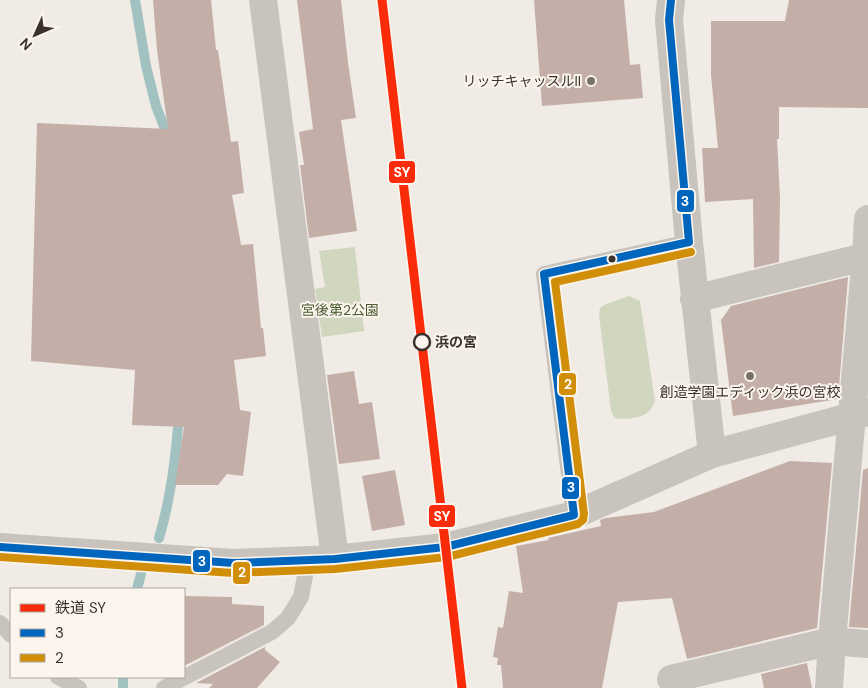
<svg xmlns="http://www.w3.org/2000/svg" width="868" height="688" viewBox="0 0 868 688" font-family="'DM Sans','Noto Sans JP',sans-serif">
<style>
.green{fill:#d1d6bf}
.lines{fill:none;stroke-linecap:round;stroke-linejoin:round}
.stream{stroke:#a1c2c1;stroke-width:10}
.building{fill:#c3afa7}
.service{stroke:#c9c3be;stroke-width:16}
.minor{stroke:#c9c3be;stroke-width:28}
.bus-1-casing{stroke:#fbf5ee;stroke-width:11}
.bus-2-casing{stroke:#fbf5ee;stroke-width:11}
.bus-1{stroke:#0065bd;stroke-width:8}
.bus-2{stroke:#d18e09;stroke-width:8}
.rail-1-casing{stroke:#fbf5ee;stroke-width:12}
.rail-1{stroke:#fa2b08;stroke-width:9}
.poi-dot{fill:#7a716c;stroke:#fbf5ee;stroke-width:2}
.bus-dot{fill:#3b302b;stroke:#fbf5ee;stroke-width:2}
.stop-dot{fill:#fbf5ee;stroke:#3b302b;stroke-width:2.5}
.labels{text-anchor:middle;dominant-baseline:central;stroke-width:4;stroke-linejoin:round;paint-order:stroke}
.poi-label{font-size:14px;fill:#3b302b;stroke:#fbf5ee;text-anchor:end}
.park-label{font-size:14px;fill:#4a5a2e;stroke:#fbf5ee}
.stop-label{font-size:14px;font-weight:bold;fill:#3b302b;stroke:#fbf5ee;text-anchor:start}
.line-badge{stroke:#fbf5ee;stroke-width:2}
.badge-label{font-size:14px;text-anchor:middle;font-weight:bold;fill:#fff}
</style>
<rect width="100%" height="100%" fill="#f0ebe5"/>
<!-- green -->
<path class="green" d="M 355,247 L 364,331 L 322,337 L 315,289 L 325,287 L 319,251 Z
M 629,296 L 640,301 L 655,401 C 653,405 651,410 648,412 C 640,419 623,420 615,418 L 611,411 L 599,315 L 600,308 L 606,304 Z"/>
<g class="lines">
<!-- stream -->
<path class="stream" d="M 135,0 L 146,66 L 156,106 L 170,142
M 159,538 C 171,498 176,457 179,415
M 137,589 L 141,574
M 123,677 L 123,688"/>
</g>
<!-- building -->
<path class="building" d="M 153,0 L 211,0 L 216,50 L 218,50 L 231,142 L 238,141 L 244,193 L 232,195 L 241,245 L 253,244 L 261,328 L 263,328 L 266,356 L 234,360 L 240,410 L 251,412 L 243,476 L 227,474 L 218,485 L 175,485 L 184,427 L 132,425 L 135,370 L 31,361 L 37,123 L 168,129 L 157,50 Z
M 297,0 L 341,0 L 348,63 L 356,118 L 341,120 L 357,231 L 309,238 L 300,165 L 304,165 L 299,132 L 313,129 Z
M 534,0 L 624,0 L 630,65 L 640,64 L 643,98 L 542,106 Z
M 789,0 L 868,0 L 868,108 L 779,107 L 779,139 L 777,139 L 780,198 L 779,262 L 754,268 L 753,199 L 705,202 L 702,148 L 718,148 L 711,75 L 711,21 L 785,21 Z
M 848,277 L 838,399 L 733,416 L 721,320 L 731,306 Z
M 354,371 L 359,404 L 372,402 L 380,459 L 339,464 L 327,375 Z
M 790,461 L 832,463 L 817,628 L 687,659 L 672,598 L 618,602 L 602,688 L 503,688 L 501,665 L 497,665 L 498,658 L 493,657 L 498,627 L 503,628 L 509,591 L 523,593 L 516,546 L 549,540 L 548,538 L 601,526 L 600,520 L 606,518 L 654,512 Z
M 868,468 L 868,628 L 849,627 L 863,470 Z
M 395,470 L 405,525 L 372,531 L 362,476 Z
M 184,596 L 232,597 L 232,604 L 264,606 L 264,625 L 184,666 Z
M 265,647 L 265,650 L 280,662 L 257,688 L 209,688 L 213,684 L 196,683 Z
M 807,663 L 812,688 L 764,688 L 761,674 Z"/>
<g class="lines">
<!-- service -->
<path class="service" d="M 574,515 L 544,274 L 689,242
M 0,623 L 11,635
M 58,677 L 79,688
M 164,688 L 272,632 L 288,618 L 301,597 L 308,560"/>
<!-- minor -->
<path class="minor" d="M 263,0 L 335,559
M 671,0 L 669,20 L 689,242 L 712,454
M 694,299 L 868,256
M 0,547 L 234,563 L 335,559 L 445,547 L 574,515 L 712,454 L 868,412
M 671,679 L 832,641 L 868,644
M 829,688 L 832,641 L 866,256 L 868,219"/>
<defs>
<path id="bus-1" d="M 0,547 L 234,563 L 335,559 L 445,547 L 574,515 L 544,274 L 689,242 L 669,20 L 671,0"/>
<path id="bus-2" d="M 0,557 L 233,573 L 335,569 L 447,557 L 578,524 L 583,520 L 584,514 L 555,282 L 691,252"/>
</defs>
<!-- bus-1 casing -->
<use href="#bus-1" class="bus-1-casing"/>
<!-- bus-2 casing -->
<use href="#bus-2" class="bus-2-casing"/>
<!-- bus-1 -->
<use href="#bus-1" class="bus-1"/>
<!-- bus-2 -->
<use href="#bus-2" class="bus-2"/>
<defs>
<path id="rail-1" d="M 382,0 L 462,688"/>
</defs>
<!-- rail-1 casing -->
<use href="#rail-1" class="rail-1-casing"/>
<!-- rail-1 -->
<use href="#rail-1" class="rail-1"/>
</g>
<!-- markers -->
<g class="poi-dot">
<circle cx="591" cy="81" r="5"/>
<circle cx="750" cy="376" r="5"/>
</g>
<circle class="bus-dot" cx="612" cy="259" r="4.5"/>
<circle class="stop-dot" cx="422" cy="342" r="8"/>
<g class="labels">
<!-- poi labels -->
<g class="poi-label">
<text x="581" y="81">リッチキャッスルII</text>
<text x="750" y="392" text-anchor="middle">創造学園エディック浜の宮校</text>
</g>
<!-- park labels -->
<g class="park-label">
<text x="340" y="310">宮後第2公園</text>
</g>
<!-- stop labels -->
<g class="stop-label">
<text x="435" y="342">浜の宮</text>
</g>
</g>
<g class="line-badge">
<rect x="388" y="160" width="28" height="24" rx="5" fill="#fa2b08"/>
<rect x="676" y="189" width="19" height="24" rx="5" fill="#0065bd"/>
<rect x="558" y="372" width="19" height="24" rx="5" fill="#d18e09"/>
<rect x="561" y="476" width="19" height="24" rx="5" fill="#0065bd"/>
<rect x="428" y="504" width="28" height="24" rx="5" fill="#fa2b08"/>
<rect x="192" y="549" width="19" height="24" rx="5" fill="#0065bd"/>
<rect x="232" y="561" width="19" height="24" rx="5" fill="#d18e09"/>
</g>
<g class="badge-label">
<text x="402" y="177">SY</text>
<text x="685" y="206">3</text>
<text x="568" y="389">2</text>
<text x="571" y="492">3</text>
<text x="442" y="521">SY</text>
<text x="202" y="566">3</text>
<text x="242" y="577">2</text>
</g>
<!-- legend -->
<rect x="10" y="588" width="175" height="90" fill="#fbf5ee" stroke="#aea6a0"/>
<rect x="20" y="604" width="25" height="8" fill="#fa2b08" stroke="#aea6a0"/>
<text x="55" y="613" font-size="15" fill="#3b302b">鉄道 SY</text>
<rect x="20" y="629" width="25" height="8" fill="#0065bd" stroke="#aea6a0"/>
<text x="55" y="638" font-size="15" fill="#3b302b">3</text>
<rect x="20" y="654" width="25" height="8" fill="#d18e09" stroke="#aea6a0"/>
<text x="55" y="663" font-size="15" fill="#3b302b">2</text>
<!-- north arrow -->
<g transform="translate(35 35) rotate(225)" stroke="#fbf5ee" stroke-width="4" paint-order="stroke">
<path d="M0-4L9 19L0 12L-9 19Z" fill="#3b302b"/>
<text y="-8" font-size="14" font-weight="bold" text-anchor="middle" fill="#3b302b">N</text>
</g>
</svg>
